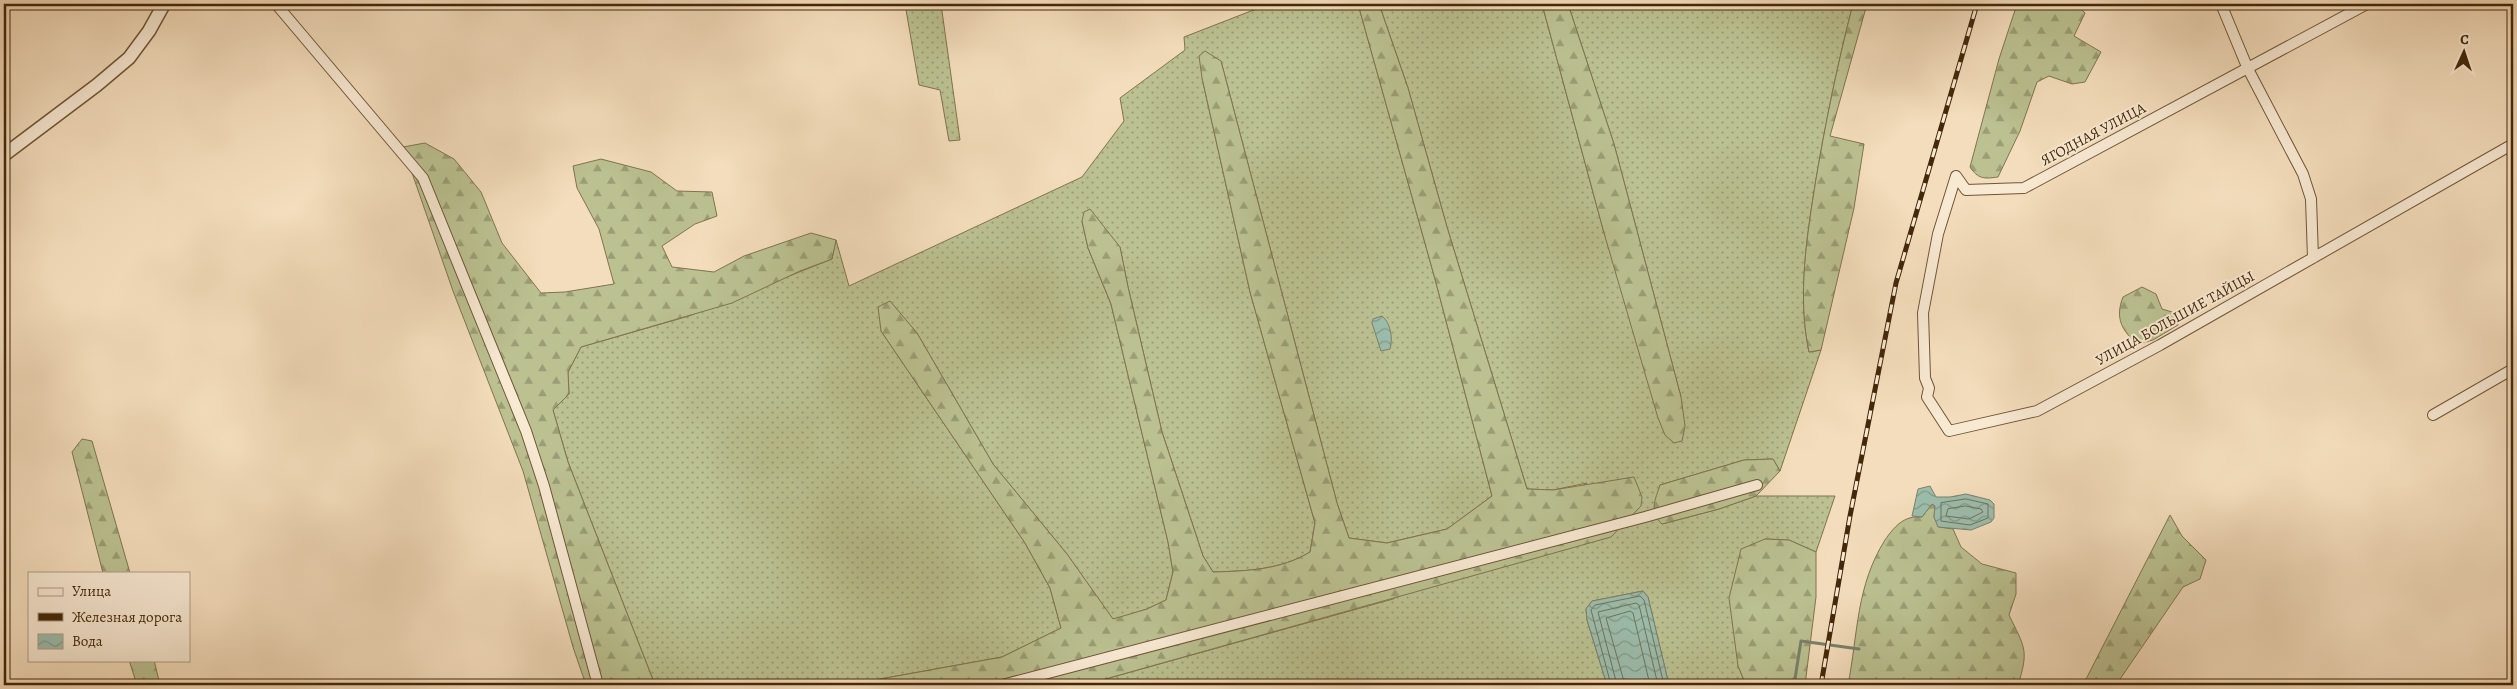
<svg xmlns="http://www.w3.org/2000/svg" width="2517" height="689" viewBox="0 0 2517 689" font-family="Alegreya,serif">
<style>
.grass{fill:url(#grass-dots);stroke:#80744e}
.forest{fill:url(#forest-firs);stroke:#80744e}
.water{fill:url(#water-waves);stroke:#79816b}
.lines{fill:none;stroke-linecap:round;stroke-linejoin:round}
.shore{stroke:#70725b;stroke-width:1}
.stream{stroke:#79816b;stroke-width:3}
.minor-casing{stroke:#705536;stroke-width:12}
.tertiary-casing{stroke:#705536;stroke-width:15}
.minor{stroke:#f8e9d3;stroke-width:10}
.tertiary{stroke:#f8e9d3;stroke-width:12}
.rail-casing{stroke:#44280a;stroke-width:5}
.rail{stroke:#f8e9d3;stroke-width:3;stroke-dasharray:9;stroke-linecap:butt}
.labels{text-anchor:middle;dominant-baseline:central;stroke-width:4;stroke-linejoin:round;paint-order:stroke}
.street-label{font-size:15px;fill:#44280a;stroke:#f8e9d3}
</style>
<defs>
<pattern id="grass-dots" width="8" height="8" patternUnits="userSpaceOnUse" patternTransform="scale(1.25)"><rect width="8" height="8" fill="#bbc191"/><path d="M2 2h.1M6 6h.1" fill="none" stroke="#9a9d75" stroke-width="1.8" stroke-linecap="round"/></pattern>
<pattern id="forest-firs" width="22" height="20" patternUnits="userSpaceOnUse" patternTransform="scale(1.25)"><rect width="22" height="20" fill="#bbc191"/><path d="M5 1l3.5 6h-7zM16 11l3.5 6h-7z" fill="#9a9d75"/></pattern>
<pattern id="water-waves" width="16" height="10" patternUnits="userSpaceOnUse" patternTransform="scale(1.25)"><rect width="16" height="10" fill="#9cbdac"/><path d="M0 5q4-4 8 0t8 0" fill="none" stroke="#819a8a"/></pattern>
</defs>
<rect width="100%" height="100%" fill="#f4ddbc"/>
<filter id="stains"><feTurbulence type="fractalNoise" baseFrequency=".004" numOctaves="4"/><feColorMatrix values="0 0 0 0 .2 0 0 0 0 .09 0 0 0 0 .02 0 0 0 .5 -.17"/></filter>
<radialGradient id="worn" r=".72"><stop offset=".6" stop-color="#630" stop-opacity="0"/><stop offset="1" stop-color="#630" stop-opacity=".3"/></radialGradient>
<!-- grass -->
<path class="grass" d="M 905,4 L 941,4 L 960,140 L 949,141 L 940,90 L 919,85 Z
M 1269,4 L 1358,4 L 1435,279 L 1492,496 L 1447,529 L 1387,543 L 1349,538 L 1337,503 L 1221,61 L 1202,78 L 1250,292 L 1315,523 L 1310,552 C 1281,570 1246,571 1213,572 L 1203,556 L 1162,432 L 1128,287 L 1120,247 L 1082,221 L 1088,248 L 1111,304 L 1168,542 L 1173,572 L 1166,600 L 1147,609 L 1113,620 L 1067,554 L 993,464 L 917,333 L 890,302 L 881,331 L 1025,543 L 1050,588 L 1061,628 L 1002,657 L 847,685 L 655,685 L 568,462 L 553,410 L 569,394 L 568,372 L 581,347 L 689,316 L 832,259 L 836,240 L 849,286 L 1082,177 L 1124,121 L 1120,98 L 1185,50 L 1184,37 Z
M 1379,4 L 1542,4 L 1604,233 L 1681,397 L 1614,144 L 1568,4 L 1853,4 C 1838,62 1826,120 1816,179 C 1807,236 1797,295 1809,352 L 1821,350 L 1780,471 L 1773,459 L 1744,460 L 1660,485 L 1662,524 L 1719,509 L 1756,496 L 1835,496 L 1816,552 L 1789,540 L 1765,539 L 1738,666 L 1746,685 L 1669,685 L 1648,597 L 1643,591 L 1592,601 L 1586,609 L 1587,620 L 1607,685 L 1084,685 L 1393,599 L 1587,483 L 1553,490 L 1527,489 L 1447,227 L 1408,88 Z"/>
<!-- forest -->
<path class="forest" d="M 1358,4 L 1379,4 L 1408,88 L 1447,227 L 1527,489 L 1553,490 L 1634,477 L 1642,497 L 1641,506 L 1611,537 L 1084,685 L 847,685 L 1002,657 L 1061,628 L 1050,588 L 1025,543 L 881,331 L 878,307 L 890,301 L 917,333 L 993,464 L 1067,554 L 1113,619 L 1147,609 L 1166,600 L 1173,572 L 1168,542 L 1111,304 L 1088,248 L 1082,221 L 1084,212 L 1090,209 L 1120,247 L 1128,287 L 1162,432 L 1203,556 L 1213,572 C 1246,571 1281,570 1310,552 L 1315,523 L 1250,292 L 1202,78 L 1199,56 L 1205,51 L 1221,61 L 1337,503 L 1349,538 L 1387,543 L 1447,529 L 1492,496 L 1435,279 Z
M 1542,4 L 1568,4 L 1614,144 L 1681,397 L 1685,426 L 1682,441 L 1674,443 L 1665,435 L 1658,418 L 1604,233 Z
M 1853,4 L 1867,4 L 1830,136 L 1864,144 L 1854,208 L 1821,350 L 1809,352 C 1797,295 1807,236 1816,179 C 1826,120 1838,62 1853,4 Z
M 2017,4 L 2076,4 L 2085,13 L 2074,36 L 2101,52 L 2085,82 L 2072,84 L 2049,76 L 2037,82 L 2020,131 L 1998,177 C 1984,179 1978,179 1970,167 L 1999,59 Z
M 425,143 L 454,159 L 481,192 L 502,243 L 541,293 L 565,292 L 614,284 L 599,229 L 577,188 L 573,166 L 601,159 L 651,172 L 677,191 L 712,192 L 717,216 L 695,224 L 662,246 L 672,267 L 714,272 L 744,256 L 811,233 L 836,240 L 832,259 L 800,271 L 732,303 L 581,347 L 568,372 L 569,394 L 553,410 L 568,462 L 655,685 L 586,685 L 573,647 L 523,471 L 453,291 L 403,147 Z
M 2142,287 L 2156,294 L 2162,309 L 2172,312 L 2179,319 L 2178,325 L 2153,340 L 2138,344 C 2121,331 2115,317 2123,297 Z
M 82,439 L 92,441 L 130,573 L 103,573 L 72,452 Z
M 1773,459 L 1780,471 L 1756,496 L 1719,509 L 1662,524 C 1649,512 1655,500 1660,485 L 1744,460 Z
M 1932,504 L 1935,506 L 1934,517 L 1939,527 L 1953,529 L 1961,547 L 1982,564 L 2016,573 L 2016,594 L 2009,615 C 2025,648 2029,650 2018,685 L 1848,685 C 1858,634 1856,586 1885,540 C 1894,527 1904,515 1922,517 Z
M 2170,515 L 2182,536 L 2206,560 L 2200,579 L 2183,587 L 2116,685 L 2083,685 Z
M 1765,539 L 1789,540 L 1816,552 L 1816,597 L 1805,685 L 1746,685 L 1738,666 L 1729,598 L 1741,549 Z
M 129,660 L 154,660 L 160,685 L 137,685 Z"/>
<!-- water -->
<path class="water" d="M 1382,316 C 1391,323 1393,339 1390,349 L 1381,351 L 1372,323 L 1373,319 Z
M 1930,486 L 1936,497 L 1950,497 L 1966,494 L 1990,500 L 1994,504 L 1994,518 L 1991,522 L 1971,530 L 1938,527 L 1934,517 L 1935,506 L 1932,504 L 1922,517 L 1912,516 L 1918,489 Z
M 1643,591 L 1648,597 L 1669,685 L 1607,685 L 1587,620 L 1586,609 L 1592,601 Z"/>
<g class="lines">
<!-- shore -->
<path class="shore" d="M 1966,499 L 1988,504 L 1988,518 L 1970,525 L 1941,521 L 1941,503 Z
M 1966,506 L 1981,509 L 1983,512 L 1969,519 L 1946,516 L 1948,509 Z
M 1611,685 L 1591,610 L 1595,605 L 1640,596 L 1644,600 L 1664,685
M 1617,685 L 1598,612 L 1636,603 L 1639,605 L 1658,685
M 1625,685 L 1606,618 L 1630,611 L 1633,613 L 1650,685"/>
<!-- stream -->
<path class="stream" d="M 1794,685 L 1801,641 L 1859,649"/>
<defs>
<path id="minor" d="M 276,4 L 423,178 L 526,431 L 544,486 L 598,685
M 2221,4 L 2248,69 L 2303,174 L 2311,199 L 2313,258
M 2367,4 L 2024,188 L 1966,190 L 1956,176 L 1938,234 L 1923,313 L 1925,378 L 1929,388 L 1927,397 L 1949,431 L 2037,411 L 2160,345 L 2513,144
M 2433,415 L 2513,369
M 1002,685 L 1645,517 L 1757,485"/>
<path id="tertiary" d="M 4,155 L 97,85 L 129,58 L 149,31 L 164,4"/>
</defs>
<!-- minor casing -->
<use href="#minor" class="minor-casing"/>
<!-- tertiary casing -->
<use href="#tertiary" class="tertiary-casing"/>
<!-- minor -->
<use href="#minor" class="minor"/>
<!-- tertiary -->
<use href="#tertiary" class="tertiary"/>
<defs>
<path id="rail" d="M 1821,685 L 1850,516 L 1896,283 L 1977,4"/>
</defs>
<!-- rail casing -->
<use href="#rail" class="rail-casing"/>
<!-- rail -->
<use href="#rail" class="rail"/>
</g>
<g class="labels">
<!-- street labels -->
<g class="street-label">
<text transform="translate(2093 134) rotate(-28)">ЯГОДНАЯ УЛИЦА</text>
<text transform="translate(2175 318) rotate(-29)">УЛИЦА БОЛЬШИЕ ТАЙЦЫ</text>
</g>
</g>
<!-- margin -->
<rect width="2517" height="689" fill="none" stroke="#f4ddbc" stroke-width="20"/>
<rect x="5" y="5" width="2507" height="679" fill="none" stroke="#44280a" stroke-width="2.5"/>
<rect x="10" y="10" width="2497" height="669" fill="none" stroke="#44280a"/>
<!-- legend -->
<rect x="28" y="572" width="162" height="90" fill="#f8e9d3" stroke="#b09c83"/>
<rect x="38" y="588" width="25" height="8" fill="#f8e9d3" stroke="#b09c83"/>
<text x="72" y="596" font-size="15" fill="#44280a">Улица</text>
<rect x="38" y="613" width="25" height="8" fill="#44280a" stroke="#b09c83"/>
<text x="72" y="622" font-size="15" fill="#44280a">Железная дорога</text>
<rect x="38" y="634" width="25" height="15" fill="url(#water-waves)" stroke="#b09c83"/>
<text x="72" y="646" font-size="15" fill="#44280a">Вода</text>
<!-- north arrow -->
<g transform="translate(2464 52) rotate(3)" stroke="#f8e9d3" stroke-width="4" paint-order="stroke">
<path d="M0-4L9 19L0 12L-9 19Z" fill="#44280a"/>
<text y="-8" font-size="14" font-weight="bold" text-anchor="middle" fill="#44280a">С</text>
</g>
<rect width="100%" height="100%" filter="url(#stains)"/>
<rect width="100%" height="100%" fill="url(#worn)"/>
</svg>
